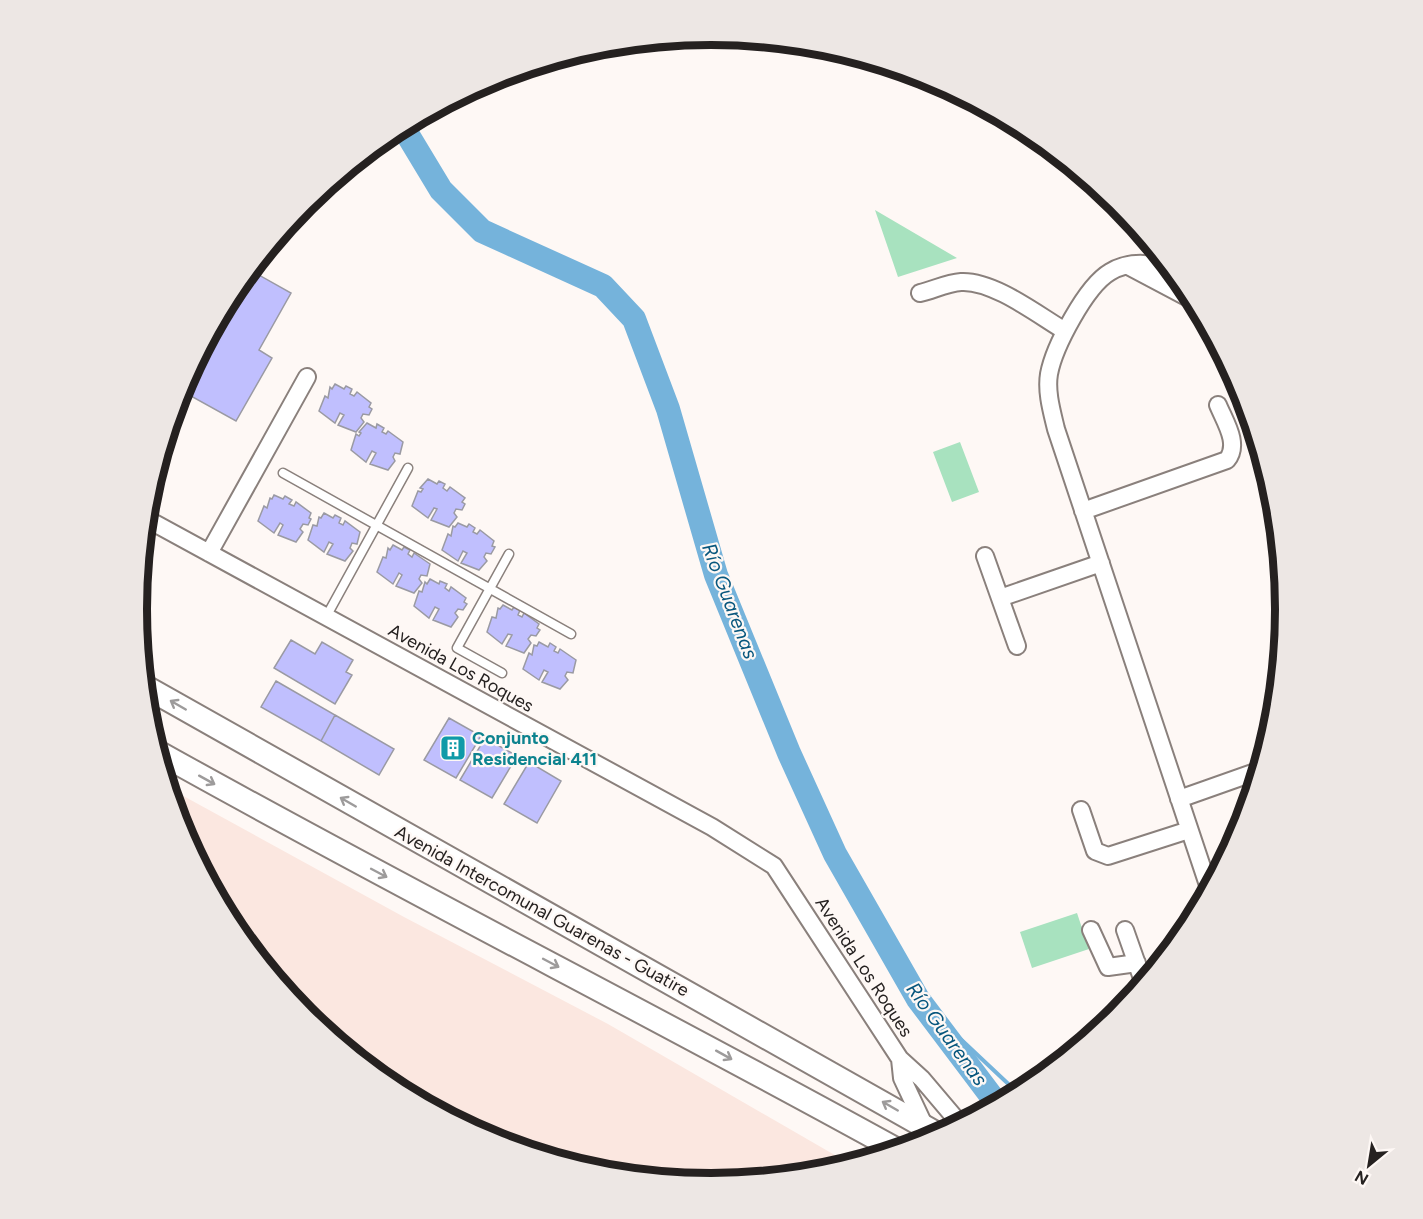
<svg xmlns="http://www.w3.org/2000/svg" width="1423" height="1219" viewBox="0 0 1423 1219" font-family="Figtree,sans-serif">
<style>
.built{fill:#fbe7e0}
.green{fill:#a8e2bf}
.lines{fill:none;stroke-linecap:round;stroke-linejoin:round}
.stream{stroke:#75b3db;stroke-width:4}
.river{stroke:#75b3db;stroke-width:24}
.building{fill:#c0bffe;stroke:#9a9aa3;stroke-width:1.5}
.service-casing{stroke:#8a807c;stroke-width:11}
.minor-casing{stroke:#8a807c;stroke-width:20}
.secondary-casing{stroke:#8a807c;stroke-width:26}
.service{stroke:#fff;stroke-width:8}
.minor{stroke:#fff;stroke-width:16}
.secondary{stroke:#fff;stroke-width:22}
.oneway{stroke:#9d9b9b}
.labels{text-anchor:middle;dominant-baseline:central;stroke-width:4.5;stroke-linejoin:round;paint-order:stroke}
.street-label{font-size:18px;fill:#252120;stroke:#fef8f5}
.culture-label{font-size:18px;font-weight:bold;fill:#0d838f;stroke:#fef8f5;text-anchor:start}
.water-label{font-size:20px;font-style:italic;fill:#07567d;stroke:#fef8f5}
.rim{fill:none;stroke:#252120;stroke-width:8}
</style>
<rect width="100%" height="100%" fill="#fef8f5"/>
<!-- built -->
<path class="built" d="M 167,787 L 404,917 L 608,1024 L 852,1165 L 823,1174 L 711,1184 L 599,1173 L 491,1141 L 392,1087 L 305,1016 L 233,929 L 180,829 Z"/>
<!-- green -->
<path class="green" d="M 875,210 L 957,258 L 898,277 Z
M 960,442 L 979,492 L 952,502 L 933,452 Z
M 1077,913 L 1089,949 L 1032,968 L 1020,932 Z"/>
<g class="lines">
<!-- stream -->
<path class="stream" d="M 918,999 L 1019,1094"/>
<!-- river -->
<path class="river" d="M 400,127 L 406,132 L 441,190 L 482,231 L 603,286 L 634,319 L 668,409 L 716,575 L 789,753 L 835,854 L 918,999 L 998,1105"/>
</g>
<!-- building -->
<path class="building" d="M 250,270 L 291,293 L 259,350 L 272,358 L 236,421 L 180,390 L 234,290 Z
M 335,384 L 344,389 L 346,386 L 352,389 L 350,394 L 354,396 L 357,392 L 371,403 L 369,407 L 372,409 L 369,415 L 363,414 L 361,418 L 364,422 L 356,432 L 338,425 L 344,415 L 340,413 L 335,423 L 319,411 L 325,396 L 328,398 L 330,387 L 332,389 Z
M 367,423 L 376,428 L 377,424 L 384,428 L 382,432 L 386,434 L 388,431 L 403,442 L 400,454 L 395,453 L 393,457 L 395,461 L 388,470 L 370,464 L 376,453 L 372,451 L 366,462 L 351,450 L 356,434 L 359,436 L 361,433 L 359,432 Z
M 428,479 L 437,484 L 439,481 L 445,484 L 443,488 L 447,491 L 450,487 L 465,498 L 462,502 L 465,504 L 462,510 L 456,509 L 454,513 L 457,517 L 449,527 L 431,520 L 437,509 L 434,508 L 428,518 L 412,506 L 418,491 L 421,492 L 423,489 L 420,488 Z
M 274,495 L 283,499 L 285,496 L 292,500 L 289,504 L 294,506 L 296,502 L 311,513 L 309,518 L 311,519 L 308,525 L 303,524 L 300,529 L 303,532 L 296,542 L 278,535 L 283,525 L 280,523 L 274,533 L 258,521 L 264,506 L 267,508 L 270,498 L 272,499 Z
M 324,513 L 333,518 L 335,515 L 341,518 L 339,523 L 343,525 L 345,521 L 360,532 L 357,544 L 352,543 L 350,548 L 353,551 L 345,561 L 327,554 L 333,544 L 329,542 L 324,552 L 308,540 L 313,525 L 317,526 L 319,517 L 321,518 Z
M 458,523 L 467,527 L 469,524 L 475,528 L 473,532 L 477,534 L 480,530 L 494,541 L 492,546 L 495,547 L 491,554 L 486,553 L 484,557 L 487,561 L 479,570 L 461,563 L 467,553 L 463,551 L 458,561 L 442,550 L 448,534 L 451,536 L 453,526 L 455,527 Z
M 393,545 L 402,550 L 404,547 L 410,550 L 408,554 L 412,557 L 414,553 L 430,564 L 427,576 L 421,575 L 419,579 L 422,583 L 414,593 L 396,586 L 402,575 L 399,573 L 393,584 L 377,572 L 383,557 L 386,558 L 388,548 L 390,550 Z
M 430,579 L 439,584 L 440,581 L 447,584 L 445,588 L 449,591 L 451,587 L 466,598 L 464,602 L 467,604 L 463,610 L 458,609 L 455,613 L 458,617 L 451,627 L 433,620 L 439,609 L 435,607 L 429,618 L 414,606 L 419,591 L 422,592 L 425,582 L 427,584 Z
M 503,605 L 512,610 L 514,607 L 520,610 L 518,615 L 522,617 L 524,613 L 539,624 L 537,628 L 540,630 L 536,636 L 531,635 L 528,639 L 531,643 L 524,653 L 506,646 L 512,635 L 508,634 L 502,644 L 487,632 L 492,617 L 496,618 L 498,608 L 500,609 Z
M 291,640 L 315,654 L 322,642 L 353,660 L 346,672 L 352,675 L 335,704 L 274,668 Z
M 539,642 L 548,647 L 550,643 L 556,647 L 554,651 L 558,653 L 560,649 L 576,660 L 573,673 L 567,672 L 565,676 L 568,680 L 560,689 L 542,682 L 548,672 L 544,670 L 539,680 L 523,669 L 529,653 L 532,655 L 534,645 L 537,646 Z
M 276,681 L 335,715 L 321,741 L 261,707 Z
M 335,715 L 394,749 L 379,775 L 321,741 Z
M 449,718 L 481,736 L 456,778 L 424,760 Z
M 485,738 L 517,756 L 492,798 L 460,780 Z
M 529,762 L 561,781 L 537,823 L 504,804 Z"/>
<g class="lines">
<defs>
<path id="service" d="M 283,473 L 571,634
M 326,617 L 408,468
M 502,673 L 457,648 L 509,554"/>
<path id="minor" d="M 1128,266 L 1196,302
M 1176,273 C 1156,262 1130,260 1110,272 C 1086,286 1054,347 1049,374 C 1046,392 1052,412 1056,429 L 1210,891
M 920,293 C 933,290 947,283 961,282 C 993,280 1038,315 1065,331
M 1083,511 L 1227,460 C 1240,444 1225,422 1218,405
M 145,518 L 712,827 L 774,866 L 900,1059 L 922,1079 L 961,1125
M 209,553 L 307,377
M 985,556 L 1017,646
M 1000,598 L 1101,563
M 1179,799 L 1261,770
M 1081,810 L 1095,851 L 1108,856 L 1189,830
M 1091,930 L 1108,967 L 1137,963
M 1125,930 L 1144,984
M 900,1059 L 902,1078 L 925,1127"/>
<path id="secondary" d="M 144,686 L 941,1136
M 156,751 C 402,889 653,1015 899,1151"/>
</defs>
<!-- service casing -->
<use href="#service" class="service-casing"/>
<!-- minor casing -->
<use href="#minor" class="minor-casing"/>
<!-- secondary casing -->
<use href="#secondary" class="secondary-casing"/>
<!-- service -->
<use href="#service" class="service"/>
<!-- minor -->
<use href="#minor" class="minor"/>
<!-- secondary -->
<use href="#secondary" class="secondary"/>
</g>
<!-- one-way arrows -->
<defs><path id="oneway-shaft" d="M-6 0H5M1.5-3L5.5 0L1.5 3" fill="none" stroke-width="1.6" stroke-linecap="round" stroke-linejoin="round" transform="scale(1.5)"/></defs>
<g class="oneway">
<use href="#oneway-shaft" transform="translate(178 705) rotate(-150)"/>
<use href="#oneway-shaft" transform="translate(207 780) rotate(29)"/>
<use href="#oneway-shaft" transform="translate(348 802) rotate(-150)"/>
<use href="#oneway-shaft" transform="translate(379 873) rotate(28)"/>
<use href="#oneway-shaft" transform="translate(551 963) rotate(28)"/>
<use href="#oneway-shaft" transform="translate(724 1055) rotate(29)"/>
<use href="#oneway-shaft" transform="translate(890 1106) rotate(-150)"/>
</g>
<!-- icons -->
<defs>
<symbol id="building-square" viewBox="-11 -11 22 22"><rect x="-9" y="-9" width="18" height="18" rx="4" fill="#0f9aa8" stroke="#fef8f5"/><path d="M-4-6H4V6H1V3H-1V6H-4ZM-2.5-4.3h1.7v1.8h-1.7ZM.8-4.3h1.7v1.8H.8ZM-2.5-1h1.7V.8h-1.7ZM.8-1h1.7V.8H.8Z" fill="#fff"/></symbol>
</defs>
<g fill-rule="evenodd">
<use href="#building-square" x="438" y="733" width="30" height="30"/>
</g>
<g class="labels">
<!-- street labels -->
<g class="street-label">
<text transform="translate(461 668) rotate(29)">Avenida Los Roques</text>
<text transform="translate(542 911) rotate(29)">Avenida Intercomunal Guarenas - Guatire</text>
<text transform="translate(864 967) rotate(57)">Avenida Los Roques</text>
</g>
<!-- culture labels -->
<g class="culture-label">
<text x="472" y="738">Conjunto<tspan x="472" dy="21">Residencial 411</tspan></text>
</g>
<!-- water labels -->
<g class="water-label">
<text transform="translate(730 601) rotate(69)">Río Guarenas</text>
<text transform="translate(947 1034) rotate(54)">Río Guarenas</text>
</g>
</g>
<!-- crop -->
<path d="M0 0H1423V1219H0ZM147 609a564 564 0 1 1 1128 0a564 564 0 1 1-1128 0Z" fill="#ede7e4" fill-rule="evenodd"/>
<path class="rim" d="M147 609a564 564 0 1 1 1128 0a564 564 0 1 1-1128 0Z"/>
<!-- north arrow -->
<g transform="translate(1369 1165) rotate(210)" stroke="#fef8f5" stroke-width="4.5" paint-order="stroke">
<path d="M0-4.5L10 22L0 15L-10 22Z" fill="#252120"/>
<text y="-9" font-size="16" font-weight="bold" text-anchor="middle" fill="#252120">N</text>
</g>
</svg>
